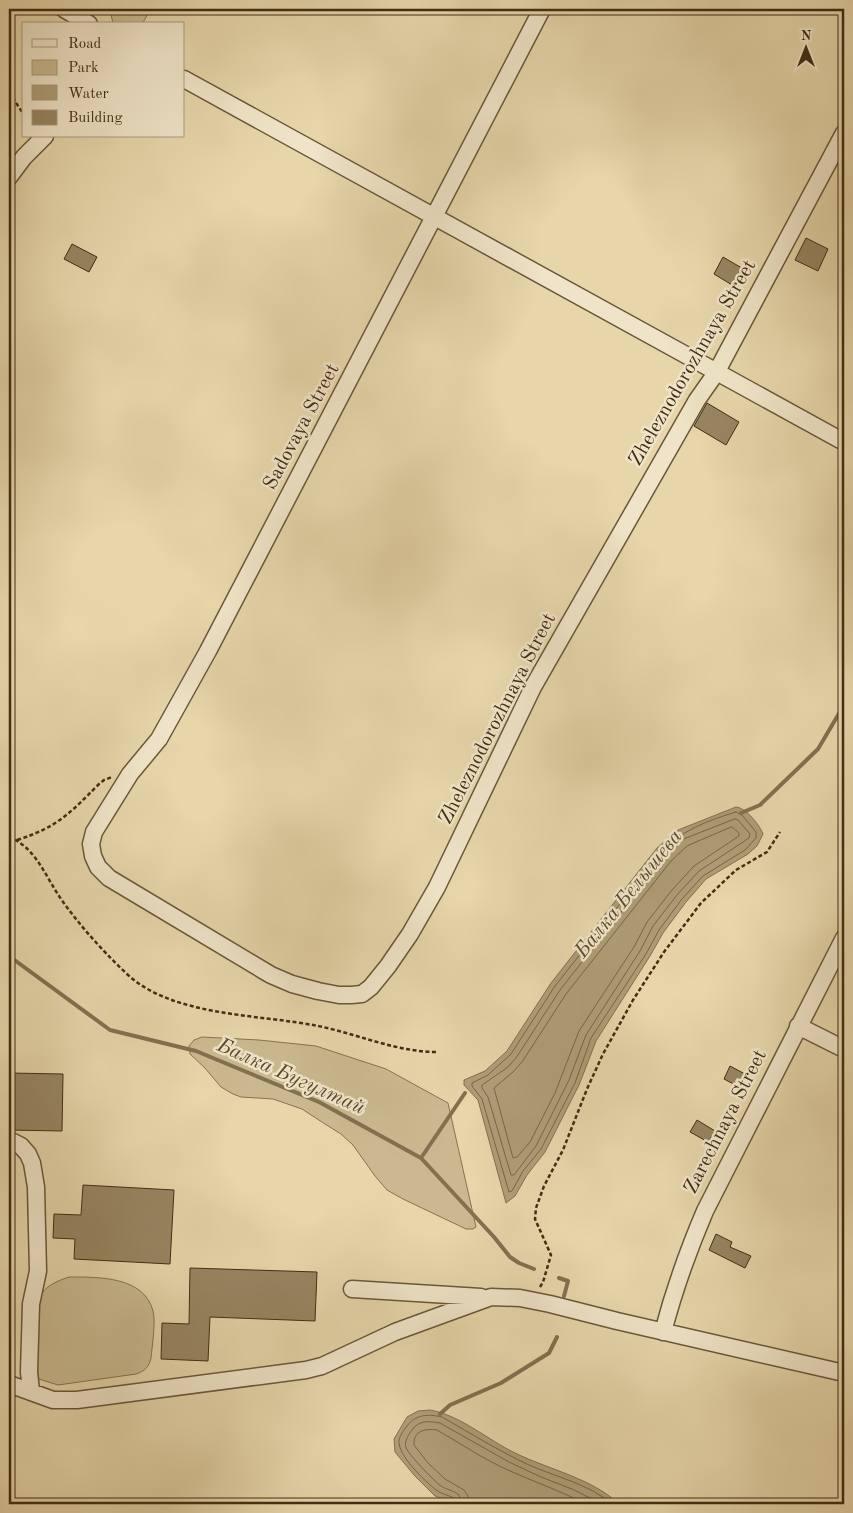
<svg xmlns="http://www.w3.org/2000/svg" width="853" height="1513" viewBox="0 0 853 1513" font-family="'Old Standard TT',serif">
<style>
.green{fill:#cab990;stroke:#867352}
.water{fill:#ae9d77;stroke:#82704f}
.lines{fill:none;stroke-linecap:round;stroke-linejoin:round}
.shore{stroke:#786546;stroke-width:1}
.stream{stroke:#82704f;stroke-width:4}
.building{fill:#978562;stroke:#412d14}
.minor-casing{stroke:#6a573a;stroke-width:19}
.path{stroke:#412d14;stroke-width:2.5;stroke-dasharray:4 2.5;stroke-linecap:butt}
.minor{stroke:#efe4c8;stroke-width:16}
.labels{text-anchor:middle;dominant-baseline:central;stroke-width:5;stroke-linejoin:round;paint-order:stroke}
.street-label{font-size:20px;fill:#412d14;stroke:#efe4c8}
.water-label{font-size:21px;font-style:italic;fill:#5c492d;stroke:#efe4c8}
</style>
<rect width="100%" height="100%" fill="#e6d6aa"/>
<filter id="stains"><feTurbulence type="fractalNoise" baseFrequency=".004" numOctaves="4"/><feColorMatrix values="0 0 0 0 .2 0 0 0 0 .09 0 0 0 0 .02 0 0 0 .5 -.17"/></filter>
<radialGradient id="worn" r=".72"><stop offset=".6" stop-color="#630" stop-opacity="0"/><stop offset="1" stop-color="#630" stop-opacity=".3"/></radialGradient>
<!-- green -->
<path class="green" d="M 110,9 L 151,9 L 142,24 L 113,24 Z
M 202,1037 L 259,1040 L 316,1046 L 386,1069 L 448,1103 L 476,1227 L 473,1229 L 466,1229 L 403,1199 L 387,1190 L 375,1176 L 353,1145 L 341,1134 L 325,1124 L 302,1109 L 273,1099 L 241,1097 L 233,1094 L 221,1087 L 205,1068 L 190,1054 L 189,1046 L 194,1040 Z
M 69,1277 C 98,1277 144,1276 153,1311 C 156,1321 152,1347 151,1358 C 149,1367 145,1371 136,1374 L 58,1385 L 39,1379 L 34,1370 C 35,1352 32,1307 42,1293 C 49,1284 60,1280 69,1277 Z"/>
<!-- water -->
<path class="water" d="M 736,807 C 746,808 759,824 763,834 L 757,846 L 748,854 L 706,879 L 686,902 L 663,933 L 650,956 L 596,1041 L 579,1085 L 545,1152 L 527,1175 L 515,1196 L 506,1203 L 478,1100 L 464,1085 L 464,1080 L 485,1071 L 507,1051 L 551,983 L 657,848 L 678,830 Z
M 430,1410 C 460,1415 488,1440 515,1453 C 550,1470 591,1478 619,1504 L 455,1504 L 435,1496 L 414,1475 L 395,1452 L 394,1439 L 407,1417 L 418,1411 Z"/>
<g class="lines">
<!-- shore -->
<path class="shore" d="M 736,812 L 742,815 L 756,832 L 756,838 L 745,850 L 703,876 L 682,899 L 659,930 L 646,954 L 591,1038 L 575,1083 L 541,1149 L 523,1171 L 512,1191 L 509,1192 L 482,1099 L 472,1086 L 472,1083 L 488,1075 L 511,1054 L 555,986 L 661,852 C 680,831 709,820 736,812 Z
M 735,819 L 738,820 L 750,834 L 749,838 L 699,871 L 677,895 L 653,926 L 640,951 L 586,1035 L 569,1080 L 536,1146 L 514,1175 L 511,1175 L 488,1097 L 482,1088 L 482,1085 L 508,1067 L 516,1058 L 560,990 L 665,856 L 684,839 Z
M 732,827 L 739,833 L 739,836 L 694,866 L 672,890 L 647,922 L 634,947 L 579,1031 L 555,1093 L 530,1142 L 517,1157 L 513,1158 L 494,1088 L 513,1072 L 522,1062 L 566,994 L 671,861 L 687,846 Z
M 455,1504 L 454,1498 C 448,1495 441,1494 436,1490 C 425,1481 397,1455 399,1440 C 400,1435 404,1430 407,1426 C 416,1414 428,1414 442,1417 C 470,1433 499,1451 529,1465 C 556,1477 589,1484 612,1504
M 462,1504 L 459,1495 C 453,1490 447,1490 441,1486 C 434,1481 410,1456 406,1448 C 404,1442 408,1435 412,1430 C 419,1420 428,1421 440,1423 L 509,1462 L 541,1477 L 572,1489 L 602,1504
M 469,1504 L 468,1496 L 464,1490 L 445,1479 L 428,1463 L 414,1445 C 413,1431 425,1428 437,1430 C 460,1443 483,1459 508,1470 C 534,1482 561,1491 586,1504"/>
<!-- stream -->
<path class="stream" d="M 741,813 L 760,805 L 818,749 L 844,705
M 9,956 L 110,1030 L 196,1051 L 319,1102 L 421,1158 L 494,1237 L 510,1257 L 519,1263 L 534,1269
M 421,1158 L 465,1093
M 559,1278 L 568,1281 L 564,1296
M 440,1414 L 450,1405 L 501,1383 L 549,1353 L 557,1337"/>
</g>
<!-- building -->
<path class="building" d="M 806,238 L 828,249 L 818,271 L 795,260 Z
M 72,244 L 97,257 L 89,272 L 64,259 Z
M 723,257 L 747,271 L 737,288 L 714,274 Z
M 707,403 L 739,422 L 726,445 L 694,426 Z
M 730,1066 L 745,1074 L 739,1087 L 724,1079 Z
M 9,1073 L 63,1074 L 62,1131 L 9,1130 Z
M 697,1120 L 715,1131 L 708,1142 L 690,1132 Z
M 83,1185 L 174,1190 L 170,1264 L 74,1259 L 75,1239 L 53,1238 L 54,1214 L 81,1215 Z
M 716,1234 L 732,1242 L 730,1247 L 751,1256 L 745,1268 L 709,1250 Z
M 190,1268 L 317,1272 L 315,1321 L 210,1317 L 208,1361 L 161,1359 L 162,1323 L 189,1324 Z"/>
<g class="lines">
<defs>
<path id="minor" d="M 64,9 L 89,24
M 542,9 L 208,651 L 159,739 L 130,774 L 94,832 L 91,844 L 93,856 L 98,867 L 109,878 L 271,975 L 292,984 L 318,991 L 339,995 L 351,995 L 362,994 L 371,987 L 388,966 L 410,934 L 437,887 L 533,687 L 697,400 L 716,373 L 844,133
M 184,79 L 844,442
M 9,177 L 24,157 L 45,136
M 798,1026 L 844,1049
M 9,1140 L 21,1146 L 28,1154 L 32,1163 L 36,1187 L 38,1271 L 31,1304 L 29,1372 L 31,1391
M 352,1289 L 481,1297
M 663,1332 C 674,1290 688,1251 705,1211 L 844,938
M 9,1384 L 53,1400 L 77,1400 L 306,1370 L 322,1366 L 395,1332 L 491,1297 L 520,1298 L 550,1304 L 617,1321 L 844,1373"/>
</defs>
<!-- minor casing -->
<use href="#minor" class="minor-casing"/>
<!-- path -->
<path class="path" d="M 9,92 L 24,115
M 9,837 C 35,847 45,875 59,896 C 67,908 76,919 85,930 C 98,945 112,960 127,974 C 173,1017 259,1014 318,1026 C 358,1034 396,1052 437,1052
M 17,840 C 58,827 70,813 99,784 L 104,780 L 112,777
M 540,1287 L 543,1282 L 551,1255 L 535,1219 L 536,1208 L 544,1186 L 563,1150 L 587,1089 L 603,1054 L 633,1000 L 664,952 L 701,903 L 736,870 L 767,852 L 780,832"/>
<!-- minor -->
<use href="#minor" class="minor"/>
</g>
<g class="labels">
<!-- street labels -->
<g class="street-label">
<text transform="translate(693 363) rotate(-60)">Zheleznodorozhnaya Street</text>
<text transform="translate(302 427) rotate(-62)">Sadovaya Street</text>
<text transform="translate(498 719) rotate(-63)">Zheleznodorozhnaya Street</text>
<text transform="translate(726 1122) rotate(-63)">Zarechnaya Street</text>
</g>
<!-- water labels -->
<g class="water-label">
<text transform="translate(629 894) rotate(-51)">Балка Белышева</text>
<text transform="translate(291 1077) rotate(24)">Балка Бугултай</text>
</g>
</g>
<!-- margin -->
<rect width="853" height="1513" fill="none" stroke="#e6d6aa" stroke-width="30"/>
<rect x="10" y="10" width="833" height="1493" fill="none" stroke="#412d14" stroke-width="2.5"/>
<rect x="15" y="15" width="823" height="1483" fill="none" stroke="#412d14"/>
<!-- legend -->
<rect x="22" y="22" width="162" height="115" fill="#efe4c8" stroke="#a99b80"/>
<rect x="32" y="39" width="25" height="8" fill="#efe4c8" stroke="#a99b80"/>
<text x="68" y="48" font-size="15" fill="#412d14">Road</text>
<rect x="32" y="60" width="25" height="15" fill="#cab990" stroke="#a99b80"/>
<text x="68" y="72" font-size="15" fill="#412d14">Park</text>
<rect x="32" y="85" width="25" height="15" fill="#ae9d77" stroke="#a99b80"/>
<text x="68" y="98" font-size="15" fill="#412d14">Water</text>
<rect x="32" y="110" width="25" height="15" fill="#978562" stroke="#a99b80"/>
<text x="68" y="122" font-size="15" fill="#412d14">Building</text>
<!-- north arrow -->
<g transform="translate(806 48)" stroke="#efe4c8" stroke-width="4" paint-order="stroke">
<path d="M0-4L9 19L0 12L-9 19Z" fill="#412d14"/>
<text y="-8" font-size="14" font-weight="bold" text-anchor="middle" fill="#412d14">N</text>
</g>
<rect width="100%" height="100%" filter="url(#stains)"/>
<rect width="100%" height="100%" fill="url(#worn)"/>
</svg>
